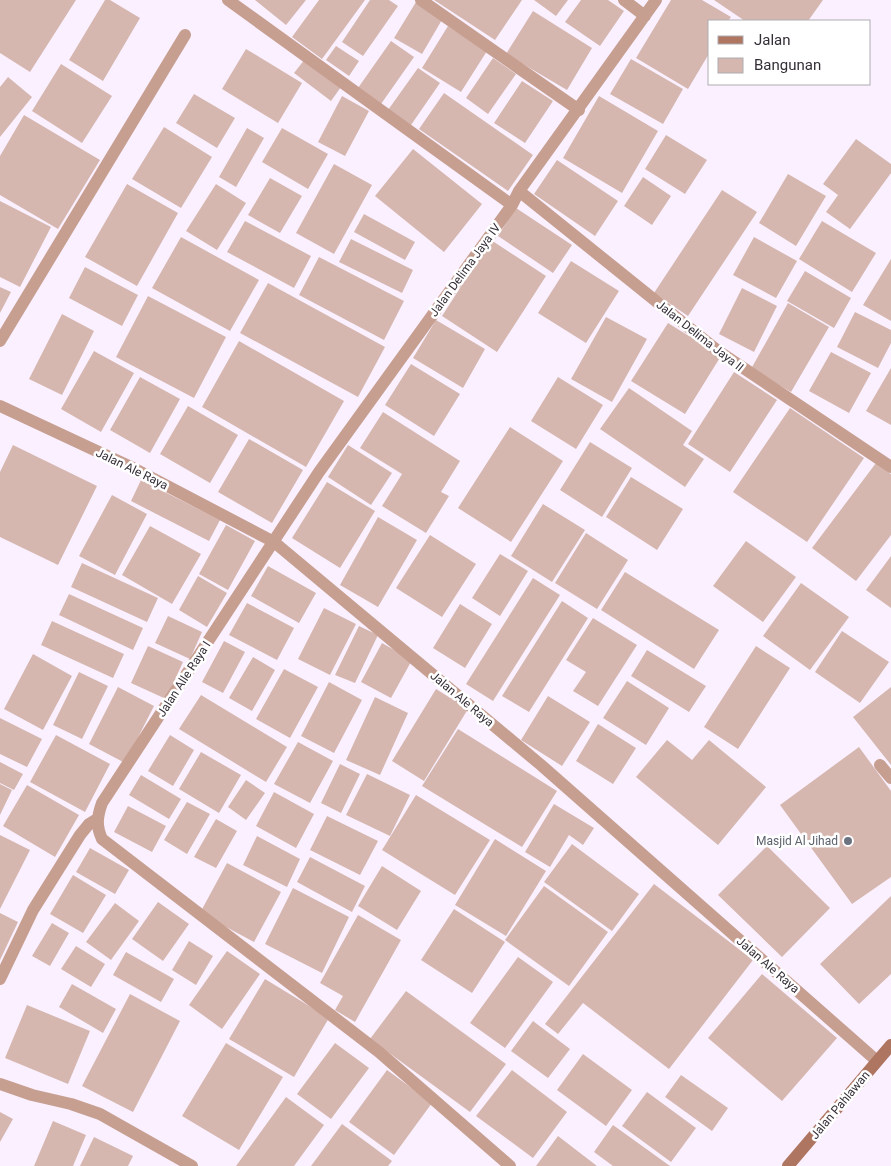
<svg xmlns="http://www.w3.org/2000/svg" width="891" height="1166" viewBox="0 0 891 1166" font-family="Roboto,sans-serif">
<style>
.building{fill:#d6b7b0}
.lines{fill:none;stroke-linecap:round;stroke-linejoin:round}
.minor{stroke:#c79f91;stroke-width:12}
.secondary{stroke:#ae7561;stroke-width:12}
.worship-dot{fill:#6b7280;stroke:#fff;stroke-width:2}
.labels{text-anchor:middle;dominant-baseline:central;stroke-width:5;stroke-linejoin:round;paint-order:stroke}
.street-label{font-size:12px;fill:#342e37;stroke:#fff}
.worship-label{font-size:12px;fill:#5b616d;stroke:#fff;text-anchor:end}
</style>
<rect width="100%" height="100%" fill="#faf0ff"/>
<!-- building -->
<path class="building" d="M 0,0 L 76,0 L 30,72 L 0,53 Z
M 105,0 L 110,0 L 140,18 L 103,81 L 69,60 Z
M 255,0 L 306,0 L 286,25 Z
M 319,0 L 365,0 L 322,59 L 292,37 Z
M 370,0 L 389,0 L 398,6 L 363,56 L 342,42 Z
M 434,0 L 522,0 L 495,40 Z
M 534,0 L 568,0 L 556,16 Z
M 581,0 L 608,0 L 624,11 L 600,46 L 565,22 Z
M 671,0 L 702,0 L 731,17 L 728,21 L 710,21 L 710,52 L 688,89 L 636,58 Z
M 714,0 L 823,0 L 808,21 L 745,21 Z
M 416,2 L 443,18 L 422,54 L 394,38 Z
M 533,11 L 592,48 L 567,90 L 506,54 Z
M 448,26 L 487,51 L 461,92 L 422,68 Z
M 391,41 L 414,57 L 381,104 L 358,88 Z
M 336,46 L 359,61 L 349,76 L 326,60 Z
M 246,49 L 302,83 L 278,123 L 222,89 Z
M 493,58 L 516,74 L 488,114 L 466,98 Z
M 305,59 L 341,87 L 331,101 L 294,73 Z
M 631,59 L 683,89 L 663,124 L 610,94 Z
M 61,64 L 112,96 L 82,143 L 32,111 Z
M 418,68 L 440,83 L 411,125 L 388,110 Z
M 8,77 L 32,97 L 0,137 L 0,87 Z
M 522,81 L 553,101 L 525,143 L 494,123 Z
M 444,93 L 533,155 L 508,191 L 419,129 Z
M 194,94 L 235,118 L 217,148 L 176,123 Z
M 342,96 L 369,111 L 345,156 L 318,142 Z
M 599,96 L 658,131 L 622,193 L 563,158 Z
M 24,115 L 100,160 L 58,229 L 0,195 L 0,156 Z
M 164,127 L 212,157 L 181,208 L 132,179 Z
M 247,128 L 264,138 L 236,187 L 219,177 Z
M 282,128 L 328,154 L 308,189 L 262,162 Z
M 666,135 L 707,160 L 685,194 L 645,169 Z
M 856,139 L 891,164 L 891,173 L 850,229 L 826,212 L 838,195 L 823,184 Z
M 413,149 L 482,204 L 444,252 L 375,196 Z
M 557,160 L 618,201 L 595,236 L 534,194 Z
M 334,164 L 372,185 L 334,254 L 296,233 Z
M 788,174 L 826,196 L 796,246 L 759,223 Z
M 643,177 L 671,196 L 652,225 L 624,206 Z
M 270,178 L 302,196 L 280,233 L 248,215 Z
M 127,184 L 178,213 L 137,286 L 85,257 Z
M 216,184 L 246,203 L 217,250 L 186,231 Z
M 722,190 L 757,212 L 688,316 L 654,293 Z
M 0,201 L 51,227 L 20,287 L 0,277 Z
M 516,208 L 572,245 L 553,273 L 498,236 Z
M 364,214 L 415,242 L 405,260 L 354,232 Z
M 245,221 L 311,256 L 294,288 L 227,252 Z
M 822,221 L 876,253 L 852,292 L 799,259 Z
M 181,237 L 259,280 L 230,331 L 152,288 Z
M 754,237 L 797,261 L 776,298 L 733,275 Z
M 351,239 L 413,270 L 402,293 L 339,262 Z
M 491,240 L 546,276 L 497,352 L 442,316 Z
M 319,257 L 404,301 L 384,340 L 299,295 Z
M 891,259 L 891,321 L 863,305 Z
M 571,261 L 619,291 L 586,343 L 538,313 Z
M 85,267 L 138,295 L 122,326 L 69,298 Z
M 805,271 L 851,298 L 834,328 L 787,301 Z
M 268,283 L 385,347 L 358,397 L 240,333 Z
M 0,287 L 11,292 L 0,313 Z
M 742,288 L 777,306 L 754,352 L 719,334 Z
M 148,296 L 226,337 L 194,398 L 116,357 Z
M 788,303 L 829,327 L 791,392 L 751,369 Z
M 855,312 L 891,330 L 891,343 L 878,368 L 837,347 Z
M 62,314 L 94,331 L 62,395 L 29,379 Z
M 606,317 L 647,339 L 612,402 L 571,379 Z
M 436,320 L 485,349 L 463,388 L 413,358 Z
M 668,323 L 721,356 L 685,414 L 631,381 Z
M 239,341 L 344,401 L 306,467 L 202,407 Z
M 94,351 L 134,373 L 101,432 L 61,409 Z
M 831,352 L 871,373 L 849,413 L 809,391 Z
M 411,364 L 460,394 L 434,436 L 385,405 Z
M 891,368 L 891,425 L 866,411 Z
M 734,372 L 777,400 L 730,472 L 688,444 Z
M 140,377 L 180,399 L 150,453 L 110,430 Z
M 558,377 L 603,405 L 576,449 L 531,421 Z
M 629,388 L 692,431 L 683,445 L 704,459 L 685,487 L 600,429 Z
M 188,406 L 238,435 L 210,483 L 160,454 Z
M 790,408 L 864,458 L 807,542 L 733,492 Z
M 383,412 L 460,461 L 441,492 L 449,496 L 426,533 L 382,506 L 402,474 L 360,448 Z
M 510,427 L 563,461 L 511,542 L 458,508 Z
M 249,439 L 303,470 L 272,523 L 218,492 Z
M 590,442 L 632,468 L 602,517 L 560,490 Z
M 13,445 L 97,486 L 58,565 L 0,537 L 0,472 Z
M 348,445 L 392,473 L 371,505 L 328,477 Z
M 876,463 L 891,474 L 891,535 L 856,581 L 812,548 Z
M 631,477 L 683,509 L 657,550 L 606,517 Z
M 141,480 L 220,520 L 209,541 L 131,501 Z
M 327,482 L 375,511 L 340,568 L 292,538 Z
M 112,495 L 147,514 L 115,575 L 79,556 Z
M 543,504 L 585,530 L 552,582 L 511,556 Z
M 378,517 L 417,540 L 378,607 L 340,585 Z
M 226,525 L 255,541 L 228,590 L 199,574 Z
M 150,526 L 201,554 L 172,604 L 122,575 Z
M 586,533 L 628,560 L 597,609 L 555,583 Z
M 430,535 L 476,564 L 442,617 L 396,588 Z
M 746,541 L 796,577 L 763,622 L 713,586 Z
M 500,554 L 528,571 L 500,616 L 472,598 Z
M 891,556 L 891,608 L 866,590 Z
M 82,563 L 158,598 L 147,622 L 71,587 Z
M 268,566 L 316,593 L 299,623 L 251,596 Z
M 625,572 L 719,630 L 694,669 L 601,610 Z
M 198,576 L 227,593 L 207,627 L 179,610 Z
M 533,578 L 560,595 L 493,701 L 466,684 Z
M 801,583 L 849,617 L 810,670 L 763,636 Z
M 69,594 L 143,628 L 133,650 L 59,615 Z
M 562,601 L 588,618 L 529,712 L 502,696 Z
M 247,603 L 294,628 L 277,660 L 229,635 Z
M 460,604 L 492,624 L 465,668 L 433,648 Z
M 324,608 L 356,624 L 330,675 L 298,659 Z
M 168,616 L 202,632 L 190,659 L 155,643 Z
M 593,618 L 637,645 L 598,706 L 573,691 L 586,672 L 566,660 Z
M 52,621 L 124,654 L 113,678 L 41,645 Z
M 359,626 L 378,635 L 355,683 L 335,675 Z
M 842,631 L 889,662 L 860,703 L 815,672 Z
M 224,641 L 245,652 L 223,693 L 202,682 Z
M 382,643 L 412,660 L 391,698 L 361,682 Z
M 148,646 L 183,662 L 166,699 L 131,683 Z
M 756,646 L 790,668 L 738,749 L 704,727 Z
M 647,650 L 706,686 L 689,712 L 631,676 Z
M 33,654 L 72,676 L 43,730 L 4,709 Z
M 253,657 L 275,670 L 252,711 L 229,698 Z
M 284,669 L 318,687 L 290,738 L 256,719 Z
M 79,672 L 108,686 L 82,739 L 53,725 Z
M 627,681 L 669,708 L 646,745 L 603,718 Z
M 329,682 L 362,700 L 334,753 L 301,736 Z
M 118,687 L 154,706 L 125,763 L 89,744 Z
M 891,687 L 891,765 L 853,717 Z
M 436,689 L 468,709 L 424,781 L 392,761 Z
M 201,695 L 287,747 L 266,782 L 179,729 Z
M 548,696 L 590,722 L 562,766 L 521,740 Z
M 375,697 L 408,713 L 380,775 L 346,760 Z
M 0,718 L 42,739 L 27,767 L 0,754 Z
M 598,724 L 636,748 L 613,784 L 576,761 Z
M 458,729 L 557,791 L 522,847 L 422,786 Z
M 56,735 L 110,764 L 85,812 L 30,782 Z
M 170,735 L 194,750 L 173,786 L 148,771 Z
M 667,740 L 692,760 L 709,740 L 766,787 L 718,845 L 636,777 Z
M 298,742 L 333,761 L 310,803 L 274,784 Z
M 859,747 L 891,791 L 891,877 L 852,904 L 780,805 Z
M 201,752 L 241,775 L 219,813 L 179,789 Z
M 0,762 L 23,774 L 14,790 L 0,783 Z
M 340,764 L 360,774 L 341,813 L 321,803 Z
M 367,774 L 410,795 L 390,836 L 346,815 Z
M 141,775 L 181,799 L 169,819 L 129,795 Z
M 246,780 L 265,793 L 246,820 L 228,807 Z
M 0,784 L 12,790 L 0,815 Z
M 27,785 L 79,815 L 55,857 L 3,826 Z
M 274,792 L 314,814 L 296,848 L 256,826 Z
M 416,795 L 490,840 L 455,895 L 382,850 Z
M 187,802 L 210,814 L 187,854 L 164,840 Z
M 554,804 L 594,828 L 583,845 L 569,835 L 550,867 L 525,852 Z
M 128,806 L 166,826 L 152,852 L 114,832 Z
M 327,816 L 378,841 L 360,875 L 310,850 Z
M 216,819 L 237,831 L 216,868 L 194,857 Z
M 0,835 L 30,850 L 0,909 Z
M 257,836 L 300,859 L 287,887 L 243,865 Z
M 495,839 L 546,871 L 506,936 L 455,905 Z
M 572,844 L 639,894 L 612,931 L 544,882 Z
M 767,846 L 830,908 L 782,957 L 718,895 Z
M 90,848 L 129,870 L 115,894 L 76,872 Z
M 310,857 L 365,886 L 352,912 L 297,882 Z
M 227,863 L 281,892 L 254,942 L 200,913 Z
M 382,866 L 421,891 L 397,930 L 358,906 Z
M 73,875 L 106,895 L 83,933 L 50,914 Z
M 654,884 L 753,960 L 669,1069 L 583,1003 L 558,1034 L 545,1024 Z
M 544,886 L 608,932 L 569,986 L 505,940 Z
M 293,888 L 349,917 L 322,973 L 265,944 Z
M 891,896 L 891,974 L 859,1004 L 820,964 Z
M 158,902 L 189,924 L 163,961 L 132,939 Z
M 115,903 L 139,921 L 111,960 L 86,942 Z
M 454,909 L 505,942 L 472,993 L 421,960 Z
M 0,913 L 18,922 L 0,960 Z
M 358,915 L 401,940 L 355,1022 L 335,1010 L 343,996 L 320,983 Z
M 52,923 L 69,933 L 50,966 L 32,956 Z
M 189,941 L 213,956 L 196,985 L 172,970 Z
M 76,946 L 105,964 L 91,987 L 61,969 Z
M 227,951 L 260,974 L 222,1029 L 189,1005 Z
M 126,952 L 174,979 L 161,1002 L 113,975 Z
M 518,957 L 553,982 L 505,1048 L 470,1023 Z
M 762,974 L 837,1038 L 782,1101 L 708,1038 Z
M 265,979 L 329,1018 L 294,1077 L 229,1039 Z
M 72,984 L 116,1009 L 103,1033 L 59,1007 Z
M 406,991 L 506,1064 L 470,1112 L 370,1039 Z
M 130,994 L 180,1021 L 133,1112 L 82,1086 Z
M 27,1005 L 90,1031 L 68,1084 L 5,1058 Z
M 533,1021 L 570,1049 L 548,1078 L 511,1051 Z
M 226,1043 L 283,1077 L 239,1150 L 182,1116 Z
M 335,1043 L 369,1068 L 331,1119 L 297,1094 Z
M 583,1054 L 632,1090 L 606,1126 L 557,1090 Z
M 387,1070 L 432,1103 L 394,1155 L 349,1122 Z
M 512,1070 L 567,1112 L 533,1158 L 476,1116 Z
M 681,1075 L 728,1108 L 712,1131 L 665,1097 Z
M 647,1092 L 696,1128 L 671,1162 L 622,1126 Z
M 286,1097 L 324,1125 L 294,1166 L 236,1166 Z
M 0,1112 L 13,1119 L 0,1142 Z
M 53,1121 L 86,1135 L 73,1166 L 34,1166 Z
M 342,1124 L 392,1161 L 388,1166 L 311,1166 Z
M 613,1125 L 670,1166 L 613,1166 L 594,1152 Z
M 558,1136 L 597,1166 L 536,1166 Z
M 94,1137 L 133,1156 L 128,1166 L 80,1166 Z"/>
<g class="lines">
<!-- minor -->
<path class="minor" d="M 228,0 L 512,205
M 421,0 L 579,110
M 624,0 L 645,16
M 519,191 L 718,351 L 891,467
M 0,341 L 185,35
M 0,406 L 133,468 L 274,542 L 541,765 L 877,1061
M 880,765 L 891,778
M 0,979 L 33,910 L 80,835 L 89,824 L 97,819
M 0,1084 L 32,1095 L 71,1104 L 100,1114 L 192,1166
M 510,1166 L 379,1052 L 102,839 C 96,826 97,817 102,803 L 319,472 L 512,205 L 519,191 L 656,0"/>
<!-- secondary -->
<path class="secondary" d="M 788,1166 L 891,1045"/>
</g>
<!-- markers -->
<circle class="worship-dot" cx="848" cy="841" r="5"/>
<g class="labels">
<!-- street labels -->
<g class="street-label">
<text transform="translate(465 270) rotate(-54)">Jalan Delima Jaya IV</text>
<text transform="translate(700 336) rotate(38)">Jalan Delima Jaya II</text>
<text transform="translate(132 469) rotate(26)">Jalan Ale Raya</text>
<text transform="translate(184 679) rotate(-57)">Jalan Alle Raya I</text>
<text transform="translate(462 699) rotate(40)">Jalan Ale Raya</text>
<text transform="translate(768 965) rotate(41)">Jalan Ale Raya</text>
<text transform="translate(840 1105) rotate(-50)">Jalan Pahlawan</text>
</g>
<!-- worship labels -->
<g class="worship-label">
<text x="838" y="841">Masjid Al Jihad</text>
</g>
</g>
<!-- legend -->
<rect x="708" y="20" width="162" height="65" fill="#ffffff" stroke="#aeabaf"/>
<rect x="718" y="36" width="25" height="8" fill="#ae7561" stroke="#aeabaf"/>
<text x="754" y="45" font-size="15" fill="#342e37">Jalan</text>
<rect x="718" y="58" width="25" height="15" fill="#d6b7b0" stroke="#aeabaf"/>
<text x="754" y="70" font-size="15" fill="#342e37">Bangunan</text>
</svg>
